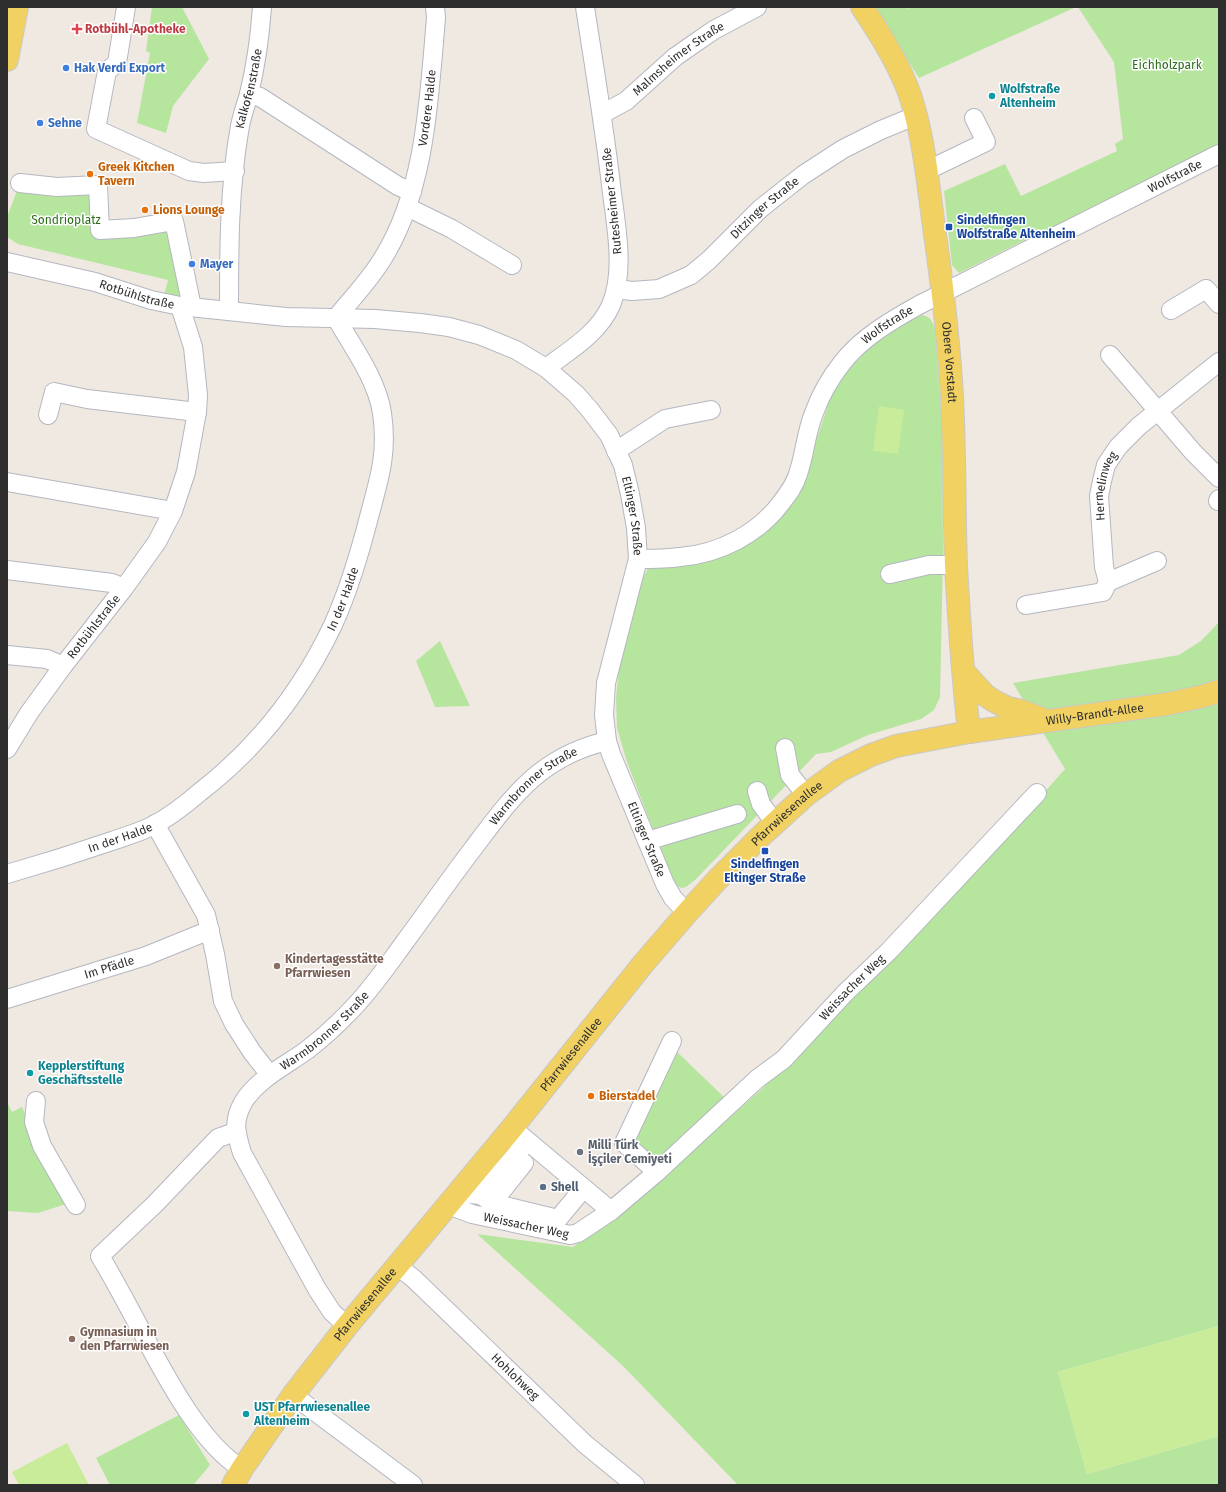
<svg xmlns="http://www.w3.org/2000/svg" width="1226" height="1492" viewBox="0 0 1226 1492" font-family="'Fira Sans',sans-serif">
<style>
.green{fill:#b6e59e}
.pitch{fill:#c9ec9a}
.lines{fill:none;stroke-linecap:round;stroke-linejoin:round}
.minor-casing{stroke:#b4b7c1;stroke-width:20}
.major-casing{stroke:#c9c9c9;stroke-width:24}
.minor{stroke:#fff;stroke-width:18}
.major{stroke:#f2d163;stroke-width:22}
.health-dot{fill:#e0444e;stroke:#fff;stroke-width:1.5}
.shop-dot{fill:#3f7fe0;stroke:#fff;stroke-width:1.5}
.culture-dot{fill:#0f9aa8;stroke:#fff;stroke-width:1.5}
.food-dot{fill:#e8710a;stroke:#fff;stroke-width:1.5}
.transit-dot{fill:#1a4fb4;stroke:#fff;stroke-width:1.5}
.education-dot{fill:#8d6e63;stroke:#fff;stroke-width:1.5}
.worship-dot{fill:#6b7280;stroke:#fff;stroke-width:1.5}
.service-dot{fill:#5c6f8a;stroke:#fff;stroke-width:1.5}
.labels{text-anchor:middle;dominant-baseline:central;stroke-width:3;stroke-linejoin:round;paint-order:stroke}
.health-label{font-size:12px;font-weight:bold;fill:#be3a42;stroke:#fff;text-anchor:start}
.street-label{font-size:12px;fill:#2e2e2e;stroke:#fff}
.park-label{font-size:12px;fill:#2c6e1b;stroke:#fff}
.shop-label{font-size:12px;font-weight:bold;fill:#366cbe;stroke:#fff;text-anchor:start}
.culture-label{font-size:12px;font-weight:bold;fill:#0d838f;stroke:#fff;text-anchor:start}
.food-label{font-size:12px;font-weight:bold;fill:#c56008;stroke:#fff;text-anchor:start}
.transit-label{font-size:12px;font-weight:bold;fill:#164399;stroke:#fff;text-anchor:start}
.education-label{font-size:12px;font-weight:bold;fill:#785e54;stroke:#fff;text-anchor:start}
.worship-label{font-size:12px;font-weight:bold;fill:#5b616d;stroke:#fff;text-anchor:start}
.service-label{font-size:12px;font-weight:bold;fill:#4e5e75;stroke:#fff;text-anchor:start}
</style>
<rect width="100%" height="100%" fill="#efe9e1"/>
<!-- green -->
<path class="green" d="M 152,7 L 182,7 L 209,59 L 173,106 L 166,133 L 137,123 L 150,53 L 146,51 Z
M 873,7 L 905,7 L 907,9 L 910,7 L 1076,7 L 919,78 Z
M 1078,7 L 1219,7 L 1219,145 L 1031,243 L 1023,241 L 959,273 L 952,265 L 944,191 L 1005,164 L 1021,196 L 1117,151 L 1115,144 L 1123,139 L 1114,62 Z
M 20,183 L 98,185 L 101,230 L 174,221 L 193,298 L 164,296 L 168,280 L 18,244 L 7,237 L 7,217 Z
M 922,315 C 931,317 933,322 935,330 L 942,423 L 943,555 L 940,697 L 934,710 L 921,719 L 868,735 L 831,752 L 816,754 L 695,880 L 686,887 L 682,888 L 677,886 L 673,881 L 627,762 L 617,728 L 616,698 L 619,666 L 643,578 L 649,566 L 710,560 L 740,549 L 762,534 L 813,450 L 831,396 L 841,379 L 868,349 L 887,333 L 908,320 Z
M 1219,622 L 1219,1326 L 1058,1372 L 1087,1474 L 1219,1436 L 1219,1485 L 738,1485 L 623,1366 L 477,1234 L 573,1247 L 682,1160 L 762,1089 L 835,1012 L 954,894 L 1065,769 L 1013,683 L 1179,655 L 1201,641 Z
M 440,641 L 470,706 L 435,707 L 416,661 Z
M 675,1050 L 726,1099 L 661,1162 L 630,1140 Z
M 7,1102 L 12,1112 L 22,1107 L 42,1155 L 66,1204 L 38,1213 L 7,1211 Z
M 179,1415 L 210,1465 L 195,1483 L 192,1485 L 110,1485 L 96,1458 Z"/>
<!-- pitch -->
<path class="pitch" d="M 879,406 L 904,410 L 898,454 L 873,451 Z
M 1219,1326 L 1219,1436 L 1087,1474 L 1058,1372 Z
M 67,1443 L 89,1485 L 19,1485 L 12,1472 Z"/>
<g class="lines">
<defs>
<g id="minor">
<path d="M 126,7 L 117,63 L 107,71 L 96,129 L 189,171 L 204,173 L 235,171"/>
<path d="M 249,94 L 260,97 L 398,186 L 412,192"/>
<path id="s1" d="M 602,114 L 626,101 L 675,57 L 695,43 L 714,30 L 757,7"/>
<path d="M 926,171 L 986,142 L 974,118"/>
<path d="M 20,183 L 57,187 L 98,185 L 100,230 L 134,228 L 174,221 L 192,307"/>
<path d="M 407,207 L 452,229 L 512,265"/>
<path id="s2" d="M 7,262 L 95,282 L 151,300 L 180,306 L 286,317 L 375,319 L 420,323 L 449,327 L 479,335 L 516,350 L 546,368 L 576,394 L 590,410 L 609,435 L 623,465 L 630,494 L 636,528 L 638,559 L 606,683 L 604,715 L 607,741 L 611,754 L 665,884 L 673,898 L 687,913"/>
<path id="s3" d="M 617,289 L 632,291 L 659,289 L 691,275 L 709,260 L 760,209 L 803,175 L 843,149 L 881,130 L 915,116"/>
<path d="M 1171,310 L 1206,289 L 1219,304"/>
<path id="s4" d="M 229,311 C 229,249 229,187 240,126 C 242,115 246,105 249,94 C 256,65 260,36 262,7"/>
<path id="s5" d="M 336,318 C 352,298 370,280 383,258 C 426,189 429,97 436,18 L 435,7"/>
<path d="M 1110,355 L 1193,452 L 1219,478"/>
<path d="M 546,368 C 570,350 599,333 611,305 C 626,270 615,221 611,185 C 604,125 594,66 585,7"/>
<path d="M 48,415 L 54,392 L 87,399 L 197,412"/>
<path d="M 616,451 L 665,419 L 711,410"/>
<path d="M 7,482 L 173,511"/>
<path d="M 1218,501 L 1219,499"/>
<path id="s6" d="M 638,559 C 652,559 666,559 680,557 C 719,554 758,534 781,503 C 788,494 795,485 798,474 C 805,454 806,432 814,413 C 820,396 831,377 842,363 C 861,338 892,320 919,305 L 1219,154"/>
<path d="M 7,570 L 112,583 L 124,588"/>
<path d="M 890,574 L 929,565 L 956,565"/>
<path d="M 1108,582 L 1157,561"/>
<path id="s7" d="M 1026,605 L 1103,592 L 1108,582 L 1104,567 L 1099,496 L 1102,481 L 1106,465 L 1118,447 L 1139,426 L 1219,362"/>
<path d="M 7,655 L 47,659 L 63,666"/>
<path d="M 785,748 L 790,775 L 806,795"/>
<path id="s8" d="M 7,749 L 29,713 L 63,666 L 124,588 L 157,542 L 173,511 L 186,472 L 197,412 L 198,395 L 193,347 L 180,306"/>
<path d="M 757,791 L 761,804 L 775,823"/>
<path d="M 155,824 L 206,915 L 215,954 L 223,1001 L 234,1024 L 252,1052 L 270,1075"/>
<path d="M 647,841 L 737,814"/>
<path id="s9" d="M 7,874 C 42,864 77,853 112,841 C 126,836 141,832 154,825 C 171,816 186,804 200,792 C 257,748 302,690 333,625 C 348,592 360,552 369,517 C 379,479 388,454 382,413 C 377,380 353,347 336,318"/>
<path id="s10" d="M 7,999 L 146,956 L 210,930"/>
<path d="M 36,1101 L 34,1122 L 42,1146 L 76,1205"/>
<path d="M 512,1128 L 611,1211"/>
<path d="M 235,1132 L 218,1138 L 155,1204 L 100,1256 C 115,1281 128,1306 142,1332 C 165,1375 200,1443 242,1469"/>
<path d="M 657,1172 L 624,1143 L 672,1041"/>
<path d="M 458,1193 L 481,1195 L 492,1203 L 558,1219 L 578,1195"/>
<path d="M 481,1195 L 521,1149 L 512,1129"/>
<path id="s11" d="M 449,1203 L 456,1208 L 472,1214 L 570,1235 L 578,1233 L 611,1211 L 657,1172 L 757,1079 L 784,1059 L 845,993 L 889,951 L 1037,793"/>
<path d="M 492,1203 L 524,1163"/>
<path id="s12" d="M 397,1266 L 413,1278 L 585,1444 L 635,1485"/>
<path id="s13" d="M 347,1326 L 332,1312 L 317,1289 L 242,1153 C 236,1133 232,1121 244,1101 C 259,1078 285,1066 307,1050 C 324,1037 339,1023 354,1007 C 373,987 388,965 404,943 C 427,912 449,880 472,850 C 512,797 539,757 607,741"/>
<path d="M 293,1395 L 413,1485"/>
</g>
<g id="major">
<path id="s14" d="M 862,7 C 881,35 899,64 910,95 C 924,137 928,184 934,227 C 942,283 949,341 952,397 C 955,453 954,509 956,565 C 959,621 963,677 969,732"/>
<path d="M 7,60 L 17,7"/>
<path d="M 964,672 L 985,695 L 994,701 L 1008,708 L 1022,711 L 1045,720"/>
<path id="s15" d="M 233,1485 L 242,1469 L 293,1395 L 347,1326 L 512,1128 L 643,964 L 687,913 L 718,879 L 762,835 L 806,795 L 839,771 L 871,755 L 896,746 L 969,732 L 1167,704 L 1204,696 L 1219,691"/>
</g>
</defs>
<!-- minor casing -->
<use href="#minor" class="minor-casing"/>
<!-- major casing -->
<use href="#major" class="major-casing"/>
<!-- minor -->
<use href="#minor" class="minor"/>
<!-- major -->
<use href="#major" class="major"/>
</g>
<!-- markers -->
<path class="health-dot" d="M75 23h4v4h4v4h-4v4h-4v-4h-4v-4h4z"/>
<g class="shop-dot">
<circle cx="66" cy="68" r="4"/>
<circle cx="40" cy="123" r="4"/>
<circle cx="192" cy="264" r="4"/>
</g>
<g class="culture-dot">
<circle cx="992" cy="96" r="4"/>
<circle cx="30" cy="1073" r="4"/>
<circle cx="246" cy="1414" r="4"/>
</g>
<g class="food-dot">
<circle cx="90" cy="174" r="4"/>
<circle cx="145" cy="210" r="4"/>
<circle cx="591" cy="1096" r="4"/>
</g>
<g class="transit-dot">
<rect x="945" y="223" width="8" height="8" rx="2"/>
<rect x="761" y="847" width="8" height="8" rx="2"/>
</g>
<g class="education-dot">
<circle cx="277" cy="966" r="4"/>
<circle cx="72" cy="1339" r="4"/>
</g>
<circle class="worship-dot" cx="580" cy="1152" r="4"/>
<circle class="service-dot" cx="543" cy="1187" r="4"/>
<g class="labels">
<!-- health labels -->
<g class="health-label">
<text x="85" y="29">Rotbühl-Apotheke</text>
</g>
<!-- street labels -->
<g class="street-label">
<text stroke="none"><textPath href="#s1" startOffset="95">Malmsheimer Straße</textPath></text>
<text stroke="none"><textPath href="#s4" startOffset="224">Kalkofenstraße</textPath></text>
<text stroke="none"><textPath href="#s5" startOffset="234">Vordere Halde</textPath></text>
<text stroke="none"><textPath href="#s6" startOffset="698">Wolfstraße</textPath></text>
<text transform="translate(612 201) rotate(-96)">Rutesheimer Straße</text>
<text stroke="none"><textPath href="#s3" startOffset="177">Ditzinger Straße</textPath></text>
<text stroke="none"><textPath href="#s2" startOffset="134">Rotbühlstraße</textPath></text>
<text stroke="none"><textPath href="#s6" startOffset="374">Wolfstraße</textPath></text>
<text stroke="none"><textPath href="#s14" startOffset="371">Obere Vorstadt</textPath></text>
<text stroke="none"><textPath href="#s7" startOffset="187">Hermelinweg</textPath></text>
<text stroke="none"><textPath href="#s2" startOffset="732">Eltinger Straße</textPath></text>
<text stroke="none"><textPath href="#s9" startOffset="455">In der Halde</textPath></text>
<text stroke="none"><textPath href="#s8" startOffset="150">Rotbühlstraße</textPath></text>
<text stroke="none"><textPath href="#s15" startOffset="1203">Willy-Brandt-Allee</textPath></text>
<text stroke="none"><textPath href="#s13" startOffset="689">Warmbronner Straße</textPath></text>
<text stroke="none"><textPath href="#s15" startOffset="872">Pfarrwiesenallee</textPath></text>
<text stroke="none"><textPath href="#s9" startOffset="119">In der Halde</textPath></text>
<text stroke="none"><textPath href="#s2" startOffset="1068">Eltinger Straße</textPath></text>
<text stroke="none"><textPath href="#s10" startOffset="107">Im Pfädle</textPath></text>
<text stroke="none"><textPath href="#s11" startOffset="503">Weissacher Weg</textPath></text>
<text stroke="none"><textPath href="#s13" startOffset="365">Warmbronner Straße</textPath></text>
<text stroke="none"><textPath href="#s15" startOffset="548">Pfarrwiesenallee</textPath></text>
<text stroke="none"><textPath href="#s11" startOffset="81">Weissacher Weg</textPath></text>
<text stroke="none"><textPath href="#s15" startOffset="224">Pfarrwiesenallee</textPath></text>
<text stroke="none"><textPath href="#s12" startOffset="162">Hohlohweg</textPath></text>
</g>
<!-- park labels -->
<g class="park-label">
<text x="1167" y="65">Eichholzpark</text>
<text x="66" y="220">Sondrioplatz</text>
</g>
<!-- shop labels -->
<g class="shop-label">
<text x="74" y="68">Hak Verdi Export</text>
<text x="48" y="123">Sehne</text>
<text x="200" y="264">Mayer</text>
</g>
<!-- culture labels -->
<g class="culture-label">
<text x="1000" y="89">Wolfstraße<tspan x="1000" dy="14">Altenheim</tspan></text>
<text x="38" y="1066">Kepplerstiftung<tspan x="38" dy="14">Geschäftsstelle</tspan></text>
<text x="254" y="1407">UST Pfarrwiesenallee<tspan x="254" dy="14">Altenheim</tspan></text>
</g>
<!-- food labels -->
<g class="food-label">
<text x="98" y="167">Greek Kitchen<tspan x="98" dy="14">Tavern</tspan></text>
<text x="153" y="210">Lions Lounge</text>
<text x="599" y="1096">Bierstadel</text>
</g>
<!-- transit labels -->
<g class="transit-label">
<text x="957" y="220">Sindelfingen<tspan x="957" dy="14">Wolfstraße Altenheim</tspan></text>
<text x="765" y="864" text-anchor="middle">Sindelfingen<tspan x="765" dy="14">Eltinger Straße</tspan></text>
</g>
<!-- education labels -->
<g class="education-label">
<text x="285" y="959">Kindertagesstätte<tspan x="285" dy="14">Pfarrwiesen</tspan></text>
<text x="80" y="1332">Gymnasium in<tspan x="80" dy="14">den Pfarrwiesen</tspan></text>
</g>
<!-- worship labels -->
<g class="worship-label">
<text x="588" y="1145">Milli Türk<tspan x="588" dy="14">İşçiler Cemiyeti</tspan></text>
</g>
<!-- service labels -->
<g class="service-label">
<text x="551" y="1187">Shell</text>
</g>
</g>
<!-- border -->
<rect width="1226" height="1492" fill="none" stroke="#2e2e2e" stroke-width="16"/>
</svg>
